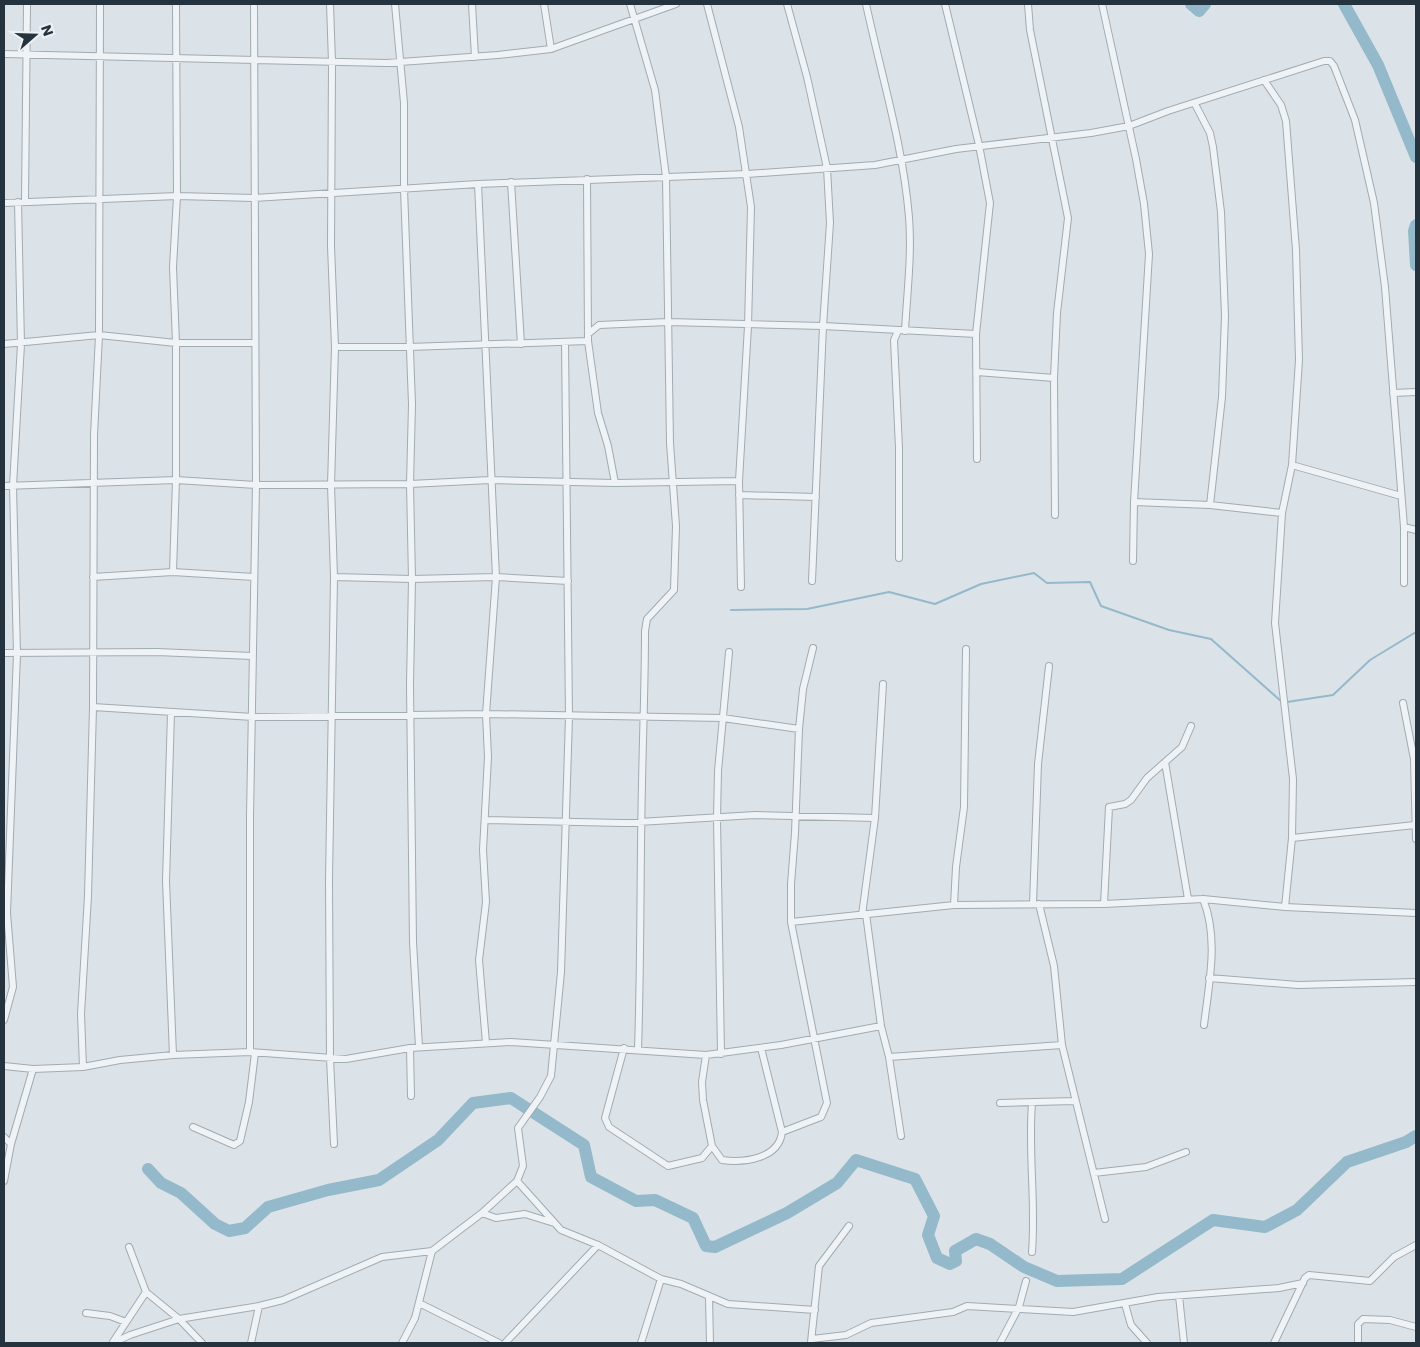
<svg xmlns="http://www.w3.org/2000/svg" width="1420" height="1347" viewBox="0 0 1420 1347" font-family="Poppins,sans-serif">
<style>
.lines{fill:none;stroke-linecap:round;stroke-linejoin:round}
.stream{stroke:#93b9cb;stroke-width:2}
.river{stroke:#93b9cb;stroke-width:12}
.street-casing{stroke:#a1abb2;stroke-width:8}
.street{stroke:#eff3f6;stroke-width:6}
</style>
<rect width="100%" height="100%" fill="#dce3e8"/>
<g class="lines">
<!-- stream -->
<path class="stream" d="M 731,610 L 807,609 L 889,592 L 935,604 L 981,584 L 1034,573 L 1047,583 L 1090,582 L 1101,606 L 1169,630 L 1211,639 L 1282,702
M 1287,702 L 1333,695 L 1370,660 L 1416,632"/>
<!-- river -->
<path class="river" d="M 1191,4 L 1199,11 L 1205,4
M 1344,4 L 1378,65 L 1416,157
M 1416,225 L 1414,231 L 1416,265
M 148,1169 L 161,1183 L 181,1193 L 215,1224 L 229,1231 L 245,1228 L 268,1207 L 328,1190 L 379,1180 L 438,1140 L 473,1103 L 511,1098 L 584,1145 L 591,1177 L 636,1201 L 655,1200 L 693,1218 L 706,1246 L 715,1247 L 787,1213 L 837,1183 L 856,1160 L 915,1179 L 934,1216 L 928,1235 L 937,1258 L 950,1264 L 956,1261 L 955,1251 L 976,1239 L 990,1244 L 1024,1267 L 1057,1281 L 1122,1279 L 1213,1220 L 1265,1227 L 1297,1210 L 1347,1162 L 1406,1142 L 1416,1136"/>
<defs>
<path id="street" d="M 176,4 L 177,196 L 173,267 L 176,343 L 176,480 L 173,572 L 254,577
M 330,4 L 332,62 L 331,246 L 335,347 L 331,485 L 334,577 L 329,880 L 330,1058 L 334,1144
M 395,4 L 404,103 L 404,189 L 412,404 L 410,484 L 412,579 L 496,577 L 568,581
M 472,4 L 475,57
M 544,4 L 551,49
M 630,4 L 655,90 L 666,177 L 670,443 L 676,526 L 674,590 L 647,619 L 645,631 C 645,681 643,732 642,783 C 640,872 641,960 638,1049
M 707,4 L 739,127 L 751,207 L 748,326 L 739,481 L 741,587
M 787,4 L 807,77 L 827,168 L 830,223 L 823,326 L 812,581
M 866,4 C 881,74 903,145 909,217 C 912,255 907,293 905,331
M 945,4 L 979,145 L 990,203 L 976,334 L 977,459
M 1028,4 L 1030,30 L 1068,218 L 1057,313 L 1054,378 L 1055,515
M 1102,4 L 1136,159 L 1144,204 L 1149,254 L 1134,502 L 1133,561
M 4,54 L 386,63 L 498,55 L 551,49 L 676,4
M 1264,80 L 1281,105 L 1286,121 L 1296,250 L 1299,360 L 1292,465 L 1282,513 L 1275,623 L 1293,779 L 1292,838 L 1285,907
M 1195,104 L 1210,133 L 1213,147 L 1221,212 L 1225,316 L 1222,397 L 1210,505
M 587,179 L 588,341 L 598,413 L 608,446 L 615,483 L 739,481
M 511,182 L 521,344
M 478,184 L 496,577 L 486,714 L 488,757 L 483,850 L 486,902 L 479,960 L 486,1043
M 25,200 L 27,4
M 4,203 L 177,196 L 254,198 L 478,184 L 747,174 L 875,165 L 956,149 L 1091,133 L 1129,126 L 1168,111 L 1324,61 L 1330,61 L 1334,66 L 1355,120 L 1374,203 L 1385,287 L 1404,527 L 1404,583
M 898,331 L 894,340 L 899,448 L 899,558
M 588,334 L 599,325 L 668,322 L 823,326 L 976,334
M 4,344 L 99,335 L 176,343 L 254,343
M 335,347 L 409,347 L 588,341
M 977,372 L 1054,378
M 1393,393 L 1416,392
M 1292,465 L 1401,496
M 4,486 L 176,480 L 256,485 L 410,484 L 490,480 L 615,483
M 739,495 L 816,497
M 1134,502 L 1210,505 L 1282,513
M 1404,527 L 1416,530
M 93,577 L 173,572
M 334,577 L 412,579 L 410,685 L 413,942 L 419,1047
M 813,648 L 803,689 L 799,729 L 795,833 L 791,884 L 791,922 L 954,905 L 1104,904 L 1203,899 L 1285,907 L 1416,913
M 4,653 L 157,652 L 252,656
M 1403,703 L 1414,759 L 1416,839
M 93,707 L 253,717 L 486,714 L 723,718 L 799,729
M 171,713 L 166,881 L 173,1055
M 1165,762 L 1188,899
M 875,818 L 883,684
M 486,820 L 622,823 L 755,815 L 875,818 L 862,915
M 1292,838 L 1415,825
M 1203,899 C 1219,938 1209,983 1204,1025
M 1033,904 L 1038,764 L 1049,666
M 1039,904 L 1054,966 L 1062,1045 L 1105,1219
M 1104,904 L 1109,807 L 1125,804 L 1131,800 L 1147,778 L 1182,747 L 1191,726
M 954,905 L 956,867 L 964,807 L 966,649
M 866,914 L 881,1026 L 889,1057 L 901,1136
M 1209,978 L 1298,985 L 1416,982
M 4,1020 L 13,987 L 7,913 L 17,654 L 13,486 L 21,344 L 18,202
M 410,1048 L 411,1096
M 624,1048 L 605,1118 L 609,1127 L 668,1166 L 702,1158 L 712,1146
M 250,1052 L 250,816 L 256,485 L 254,4
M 721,1054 L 717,818 L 718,771 L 729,652
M 706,1055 L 702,1082 L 703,1100 L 712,1146 L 722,1160 C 744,1163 779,1159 782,1132 L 761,1048
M 889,1057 L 1062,1045
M 4,1066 L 33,1069 L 83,1067 L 120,1060 L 173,1055 L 250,1052 L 346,1059 L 410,1048 L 511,1042 L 706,1055 L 781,1045 L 881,1026
M 83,1067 L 81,1014 L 88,896 L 93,707 L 94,435 L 99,335 L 100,4
M 1000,1103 L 1074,1101
M 1032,1103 C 1028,1153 1036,1202 1032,1252
M 193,1127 L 234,1145 L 240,1141 L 249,1102 L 255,1053
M 782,1132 L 821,1117 L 827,1103 L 791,922
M 4,1137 L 11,1144 L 4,1181
M 11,1144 L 33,1069
M 1094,1173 L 1146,1167 L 1186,1152
M 517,1181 L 561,1230 L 598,1245 L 661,1279 L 681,1284 L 728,1304 L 815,1310
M 482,1213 L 496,1218 L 525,1214 L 554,1223
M 129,1247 L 146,1292
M 1179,1296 L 1184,1343
M 709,1297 L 710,1343
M 419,1303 L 499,1343
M 1125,1304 L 1131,1325 L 1147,1343
M 86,1313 L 110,1316 L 126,1322
M 812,1339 L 846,1335 L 871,1323 L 953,1312 L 967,1306 L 1073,1312 L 1158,1297 L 1279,1288 L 1303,1283
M 113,1342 L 146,1292 L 179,1319 L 202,1343
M 811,1342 L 819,1266 L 849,1226
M 113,1343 L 130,1335 L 179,1319 L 259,1306 L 283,1300 L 382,1257 L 432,1251
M 251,1343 L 259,1306
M 402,1343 L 415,1318 L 432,1251 L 482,1213 L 517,1181 L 523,1166 L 518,1128 L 540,1097 L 551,1076 L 561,972 L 569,717 L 565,342
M 505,1343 L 598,1245
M 641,1343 L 661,1279
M 1000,1343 L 1019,1307 L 1026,1281
M 1274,1343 L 1305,1278 L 1309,1275 L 1370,1281 L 1394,1257 L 1416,1245
M 1358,1343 L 1358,1324 L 1363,1319 L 1390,1320 L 1416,1327"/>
</defs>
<!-- street casing -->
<use href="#street" class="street-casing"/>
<!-- street -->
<use href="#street" class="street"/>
</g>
<!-- border -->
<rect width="1420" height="1347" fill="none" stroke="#25333f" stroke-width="10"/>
<!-- north arrow -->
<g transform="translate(35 35) rotate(70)" stroke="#ebf1f5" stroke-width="4" paint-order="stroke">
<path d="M0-4L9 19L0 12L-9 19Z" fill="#25333f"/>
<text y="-8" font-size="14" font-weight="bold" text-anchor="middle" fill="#25333f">N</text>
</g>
</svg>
